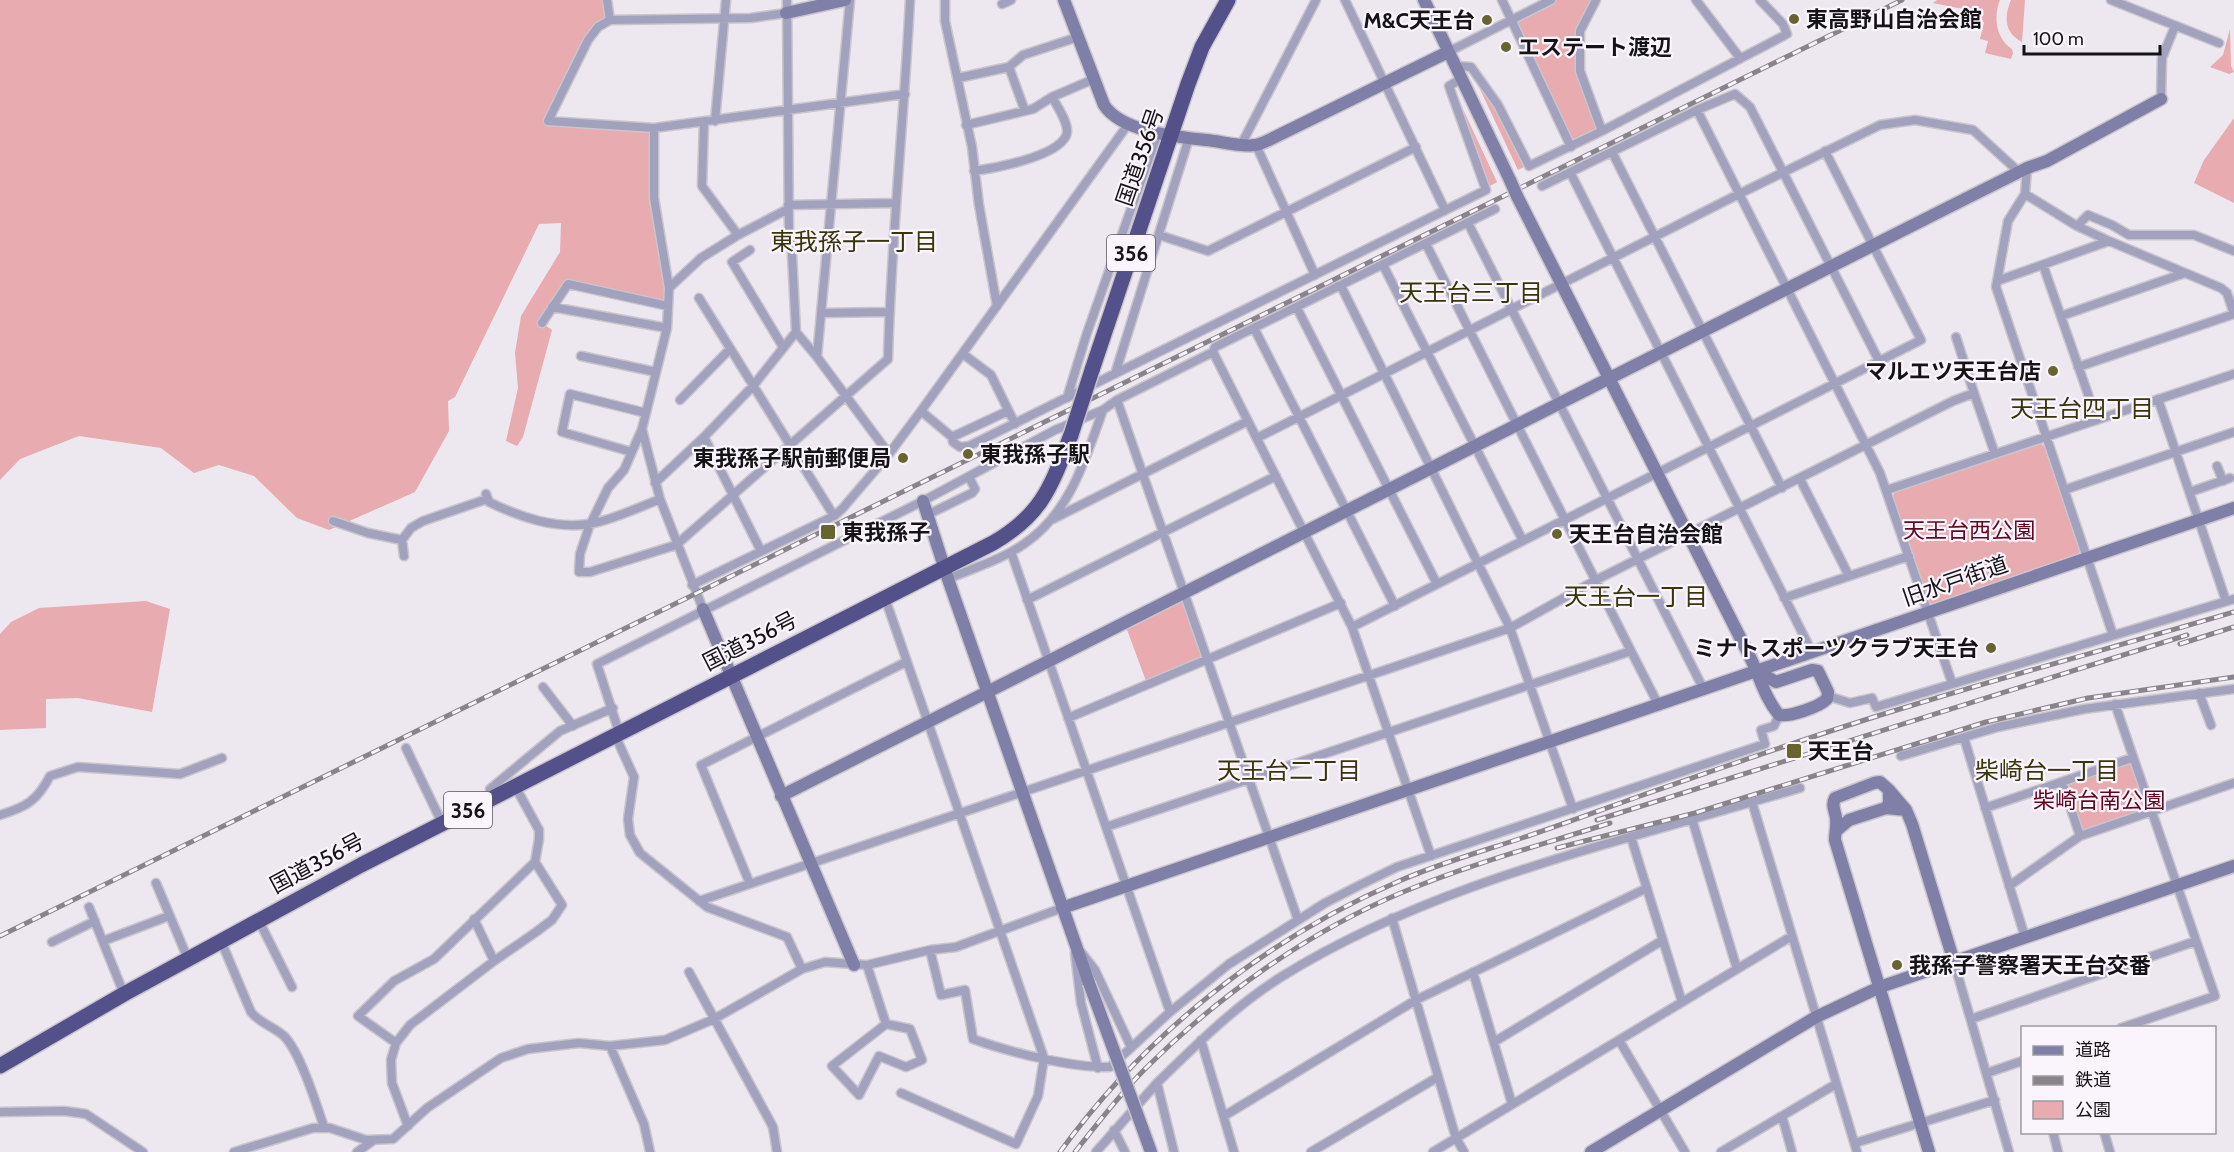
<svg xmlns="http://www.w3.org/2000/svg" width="2234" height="1152" viewBox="0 0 2234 1152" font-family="Cabin,'Noto Sans JP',sans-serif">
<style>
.green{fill:#e8abaf}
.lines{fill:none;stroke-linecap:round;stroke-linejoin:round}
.street-casing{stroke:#cac5cd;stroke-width:11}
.secondary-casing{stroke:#cac5cd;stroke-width:15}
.highway-casing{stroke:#cac5cd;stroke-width:18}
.street{stroke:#a2a2be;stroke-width:8}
.secondary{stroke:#807fa8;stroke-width:12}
.highway{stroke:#545089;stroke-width:15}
.rail-casing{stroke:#88848a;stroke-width:5}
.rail{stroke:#faf4fd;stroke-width:3;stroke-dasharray:9;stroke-linecap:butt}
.secondary-bridge-casing{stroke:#cac5cd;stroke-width:15;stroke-linecap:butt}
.highway-bridge-casing{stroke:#cac5cd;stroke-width:18;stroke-linecap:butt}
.secondary-bridge{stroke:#807fa8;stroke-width:12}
.highway-bridge{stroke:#545089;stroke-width:15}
.poi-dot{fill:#686430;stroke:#faf4fd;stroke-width:2}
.labels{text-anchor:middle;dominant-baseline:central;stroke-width:4.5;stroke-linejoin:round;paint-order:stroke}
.shield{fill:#faf4fd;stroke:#5a565b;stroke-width:1.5}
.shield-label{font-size:21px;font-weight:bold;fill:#151316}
.poi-label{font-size:22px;font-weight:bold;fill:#151316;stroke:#faf4fd;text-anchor:start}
.street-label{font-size:22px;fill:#151316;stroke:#faf4fd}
.park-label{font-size:22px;fill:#61061d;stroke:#faf4fd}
.neighbourhood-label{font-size:24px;fill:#38350a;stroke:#faf4fd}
</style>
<rect width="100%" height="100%" fill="#ede7f0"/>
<!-- green -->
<path class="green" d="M 0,0 L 607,0 L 610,20 L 588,40 L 548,121 L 654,128 L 654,198 L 668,306 L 568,284 L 542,323 L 552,330 L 523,437 L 517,446 L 506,441 L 518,388 L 515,353 L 521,316 L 560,252 L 561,223 L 539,224 L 455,397 L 448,401 L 449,431 L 415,492 L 329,530 L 297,518 L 254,476 L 219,465 L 194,473 L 161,448 L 79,436 L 20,459 L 0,480 Z
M 1557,0 L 1593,0 L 1578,31 L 1578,71 L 1599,130 L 1572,144 L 1515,21 Z
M 1937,0 L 2000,0 C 1993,17 1996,39 2012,49 L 2013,53 L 2011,59 L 1985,53 L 1988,41 L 1980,39 L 1984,23 L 1978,12 L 1933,3 Z
M 2011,0 L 2025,0 L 2022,42 C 2004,33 2004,17 2011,0 Z
M 2230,29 L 2231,66 L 2234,72 L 2229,74 L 2210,67 L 2223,55 Z
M 1471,70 L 1495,106 L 1526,166 L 1518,170 Z
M 1454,90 L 1497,182 L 1488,187 Z
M 2234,118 L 2234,203 L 2194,183 L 2204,160 Z
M 2041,444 L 2044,446 L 2080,550 L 2078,555 L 1932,604 L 1928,602 L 1893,496 L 1895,492 Z
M 1182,599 L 1202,658 L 1146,681 L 1126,627 Z
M 146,601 L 170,609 L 152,712 L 78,698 L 46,699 L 46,728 L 0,730 L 0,634 L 11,622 L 39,608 Z
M 2129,764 L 2132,765 L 2146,806 L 2144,810 L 2085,831 L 2081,829 L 2067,788 L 2070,784 Z"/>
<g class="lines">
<defs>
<path id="street" d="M 607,0 L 610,20
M 787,0 L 789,231 L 791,234 L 796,332 L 817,357 L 889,454
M 945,0 L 945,21 L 972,147 L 979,205 L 997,306
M 1345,0 L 1445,210
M 1502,0 L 1571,147
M 1596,0 L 1580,31 L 1580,71 L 1602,131
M 1696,0 L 1740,58
M 2111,0 L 2219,43
M 1002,4 L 1011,0
M 786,13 L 751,18 L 610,20 L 598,27 L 588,40 L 548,121 L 654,128 L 905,94
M 1448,52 L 1551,0
M 1455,66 L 1471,67 L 1498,105 L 1529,166 L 1602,131 L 1787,34 L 1783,24 L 1760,0
M 1009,67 L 1025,111
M 958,78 L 1009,67 L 1023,55 L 1078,37
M 2161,99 L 2162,58 L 2175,26
M 1697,110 L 1880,473 L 1952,683
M 715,121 L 726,0
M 704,122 L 702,186 L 738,235
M 966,125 L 1033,109 L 1052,97 L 1094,79
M 654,128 L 654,198 L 669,288
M 1241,145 L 1316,0
M 1256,145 L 1315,275
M 1612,152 L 1782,488
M 2027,168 L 2025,194 L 2077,226 L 2109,241 L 2221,288 L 2227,293 L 2234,314
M 974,171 C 995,168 1056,157 1066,136 C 1071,126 1057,106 1052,97
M 1570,172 L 1812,652
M 1542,186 L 1697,110 L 1735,94 L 1750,107 L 1879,361
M 2025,194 L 2008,221 L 1996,287 L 2113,635
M 788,205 L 895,203
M 788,209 L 738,235 L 701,258 L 669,288 L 667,328 L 642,429 L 624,470 L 608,488 L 589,527 L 580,554 L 579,572 L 590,572 L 676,545 L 888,359 C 891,239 904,120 910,0
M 1468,223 L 1704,690
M 2077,226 L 2088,215 L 2112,225 L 2129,235 L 2194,235 L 2234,251
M 1159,235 L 1208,251 L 1416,147
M 1426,244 L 1631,651
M 750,250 L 732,262 L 783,347
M 1383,265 L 1522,539
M 2043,265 L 2097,420
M 1997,281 L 2109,241
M 1341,286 L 1510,628 L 1573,809
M 699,298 L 834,516
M 552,307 L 667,328
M 1297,308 L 1437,584
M 821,313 L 889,312
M 2061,316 L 2185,273
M 542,323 L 568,284 L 668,306
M 1254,328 L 1395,606
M 1956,337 L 1974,393
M 1213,352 L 1352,627 L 1431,856
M 963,354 L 991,375 L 1015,424
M 581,356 L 656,372
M 817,357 L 850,0
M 2078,367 L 2234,314
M 1115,374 L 1189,138
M 1067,398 L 1087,333 L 1158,133
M 2158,399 L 2226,601
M 680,400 L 730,349
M 1117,400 L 1298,920
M 921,411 L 952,437 L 953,442 L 960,447 L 969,446 L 1486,190 L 1449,86 L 1461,79
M 642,429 L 660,499 L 703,609
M 704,437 L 761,551
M 952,437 L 1008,411
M 1257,438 L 1739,194 L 1880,125 L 1915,120 L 1973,130 L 2019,172
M 632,452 L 562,432 L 570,394 L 646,413
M 2217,466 L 2223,481
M 1800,479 L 1849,576
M 655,483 L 704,437 L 753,386 L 796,332
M 1887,490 L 2234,374
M 2064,490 L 2234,432
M 2190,492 L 2230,478
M 486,494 L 489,502 C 520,517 554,529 589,524 C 610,521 640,507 660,499
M 927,515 L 972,493 L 975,489 L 969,477
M 1053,519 L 1248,421
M 333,521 L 368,533 L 402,540
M 1011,552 L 1106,827
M 404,556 L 402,540 L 411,528 L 423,521 L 487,499
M 948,579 C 973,568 1001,560 1024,544 C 1070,513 1085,460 1103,410
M 692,585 L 834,516 L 842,509 L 889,454 L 921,411 L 1129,123
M 885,598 L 1044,1058 L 1038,1096 L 1016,1144 L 901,1093
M 1784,598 L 1909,556
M 1027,600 L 1276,476
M 1352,627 L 1921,340 L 1825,151
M 543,687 L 573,726
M 2199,693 L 2211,725
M 1828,696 L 1850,703 L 1872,698 L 1876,707 L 2234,599
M 2115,704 L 2215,996 L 2121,1028
M 1068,718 L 1341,603
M 619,732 L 597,664 L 923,501 L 1055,430 L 1103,410 L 1117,400 L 1213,352 L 1215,347 L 1495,209
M 615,735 L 634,777 L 628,819 L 630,835 L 640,853 L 707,907 L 787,937 L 802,969
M 1964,738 L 2025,937
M 406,748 L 442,823
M 1901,756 L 1998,727 L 2084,709 L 2234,689
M 2062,782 L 2080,836
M 1800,788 L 1752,802 L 1857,1152
M 491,798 L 490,789 L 560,731 L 613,708
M 1985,808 L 2132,758
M 0,815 C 26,807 37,801 50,776 L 78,767 L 180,774 L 222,758
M 1692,819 L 1737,969
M 1631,837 L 1682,1002
M 156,883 L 188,959
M 750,884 L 701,765 L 906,662
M 2009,886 L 2080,836 L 2234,783
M 699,901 L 1510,628 L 1596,580 L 1953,401 L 1974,393 L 1995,454
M 89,907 L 124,994
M 1392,918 L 1456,1138 L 1464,1152
M 474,919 L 494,961
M 259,921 L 292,987
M 103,941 L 169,916
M 221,941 L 251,1012 C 259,1023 275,1027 285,1037 C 301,1055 316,1103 324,1127
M 52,942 L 95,921
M 930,950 L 941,995 L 965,990 L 973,1039 C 1009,1052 1072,1068 1110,1067 L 1170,1012 L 1229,964 L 1325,903 L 1360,885 L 1397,867 L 1765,744 L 1761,730 L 1774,726 L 1779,715
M 1081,952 L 1095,970 L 1131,1047
M 1075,953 L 1081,1003 L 1098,1068
M 1954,962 L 2009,1152
M 867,965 L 886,1024 L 832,1066 L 859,1095 L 879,1056 L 906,1067 L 922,1060 L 910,1029 L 886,1024
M 689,972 L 773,1127 L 777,1152
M 1473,972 L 1512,1104
M 1170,1012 L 1106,827 L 1631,651 L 1659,706
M 1971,1019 L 2196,941
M 1201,1040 L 1234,1152
M 1619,1040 L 1685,1152
M 1494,1042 L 1663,940
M 396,1043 L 358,1016 L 394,981 L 434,959 L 535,862
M 610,1046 L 644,1124 L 650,1152
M 1987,1073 L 2022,1061
M 0,1112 L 64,1111 L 86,1114 L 143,1152
M 1224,1116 L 1416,1000 L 1647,888
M 1782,1116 L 1792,1152
M 408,1126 L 392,1083 L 391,1060 L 396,1043 L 410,1025 L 494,961 L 536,932 L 552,920 L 562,905 L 535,862 L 539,839 L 539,830 L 515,786
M 1114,1130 L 1125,1152
M 2053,1132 L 2058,1152
M 2104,1132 L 2110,1152
M 1855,1143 L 1995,1100
M 234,1152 L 313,1128 L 330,1128 L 366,1140 L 393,1139 L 427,1108 L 501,1058 L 528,1049 L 579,1043 L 610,1046 L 665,1040 L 714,1019 L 802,969 L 825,962 L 867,965 L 930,950 L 956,947 L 1062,908
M 357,1152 L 374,1140
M 1096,1152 L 1157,1083
M 1174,1152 L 1157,1083 C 1196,1045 1235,1006 1281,977 C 1424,888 1592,849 1752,802
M 1311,1152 L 1438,1077
M 1433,1152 L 1792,936
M 1721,1152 L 1836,1084"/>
<path id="secondary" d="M 1064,0 L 1104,105 C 1123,134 1183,137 1214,141 C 1227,143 1242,147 1256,145 C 1260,144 1265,142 1269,140 L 1448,52
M 1424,0 L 1510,180
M 786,13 L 845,0
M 1517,196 L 1751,659 C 1760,678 1765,698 1779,715 C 1790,717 1819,707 1827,699 L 1828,692 L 1818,671 L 1812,670 L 1776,682 L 1757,671
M 923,501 L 948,579 L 1089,983
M 703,609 L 854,965
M 781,796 L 1957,203 L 2027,168 L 2047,161 L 2161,99
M 1886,808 L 1906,810 L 1889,790
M 1906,810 L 1912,824 L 1954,962
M 1836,831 L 1849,820 L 1886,808 L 1889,803 L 1889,790 L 1880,782 L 1874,783 L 1835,798 C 1831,806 1835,810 1836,818 C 1837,825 1835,833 1835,840 L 1929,1152
M 1062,908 L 2234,508
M 1142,1127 L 1151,1152
M 1591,1152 L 1816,1017 L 1880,987 L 2234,866"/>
<path id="highway" d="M 1092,370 L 1188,84 L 1202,47 L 1228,0
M 0,1066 L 124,994 L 361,865 L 993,543 C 1043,514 1051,486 1071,435"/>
</defs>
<!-- street casing -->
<use href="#street" class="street-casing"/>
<!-- secondary casing -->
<use href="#secondary" class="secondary-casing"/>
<!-- highway casing -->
<use href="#highway" class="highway-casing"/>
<!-- street -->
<use href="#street" class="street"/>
<!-- secondary -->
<use href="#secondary" class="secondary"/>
<!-- highway -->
<use href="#highway" class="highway"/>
<defs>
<path id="rail" d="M 2180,644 L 2234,627
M 1597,820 L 2187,635
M 1557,848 L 1695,813 L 1986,722 L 2088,698 L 2234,677
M 0,936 L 1902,0
M 1060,1152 C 1145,1035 1264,940 1397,882 C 1437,864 1480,852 1522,838 C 1561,825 1601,810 1640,796 C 1730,765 1819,733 1910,706 C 2017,673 2126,644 2234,612
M 1075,1152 C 1097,1124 1120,1094 1145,1069 C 1218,996 1308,932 1403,892 C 1470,864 1541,845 1610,823"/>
</defs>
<!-- rail casing -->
<use href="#rail" class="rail-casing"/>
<!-- rail -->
<use href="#rail" class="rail"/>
<defs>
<path id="secondary-bridge" d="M 1510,180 L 1517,196
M 1089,983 L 1142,1127"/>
<path id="highway-bridge" d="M 1071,435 L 1092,370"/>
</defs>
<!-- secondary-bridge casing -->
<use href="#secondary-bridge" class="secondary-bridge-casing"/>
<!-- highway-bridge casing -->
<use href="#highway-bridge" class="highway-bridge-casing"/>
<!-- secondary-bridge -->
<use href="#secondary-bridge" class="secondary-bridge"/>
<!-- highway-bridge -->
<use href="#highway-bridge" class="highway-bridge"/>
</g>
<!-- markers -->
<g class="poi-dot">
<circle cx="1794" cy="19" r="6"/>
<circle cx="1487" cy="20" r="6"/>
<circle cx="1506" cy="47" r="6"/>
<circle cx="2053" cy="371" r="6"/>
<circle cx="968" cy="454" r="6"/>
<circle cx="903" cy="458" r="6"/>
<rect x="820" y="524" width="16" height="16" rx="3"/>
<circle cx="1557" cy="534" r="6"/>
<circle cx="1991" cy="648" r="6"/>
<rect x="1786" y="743" width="16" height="16" rx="3"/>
<circle cx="1897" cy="965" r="6"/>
</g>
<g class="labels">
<!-- shield labels -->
<g class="shield">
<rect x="1107" y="235" width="48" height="36" rx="4.5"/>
<rect x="444" y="792" width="48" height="36" rx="4.5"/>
</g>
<g class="shield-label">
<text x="1131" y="253">356</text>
<text x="468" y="810">356</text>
</g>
<!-- poi labels -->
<g class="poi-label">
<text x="1806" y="19">東高野山自治会館</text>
<text x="1475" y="20" text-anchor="end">M&amp;C天王台</text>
<text x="1518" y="47">エステート渡辺</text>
<text x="2041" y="371" text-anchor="end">マルエツ天王台店</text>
<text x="980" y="454">東我孫子駅</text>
<text x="891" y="458" text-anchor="end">東我孫子駅前郵便局</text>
<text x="842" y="532">東我孫子</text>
<text x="1569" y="534">天王台自治会館</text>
<text x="1979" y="648" text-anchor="end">ミナトスポーツクラブ天王台</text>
<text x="1808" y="751">天王台</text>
<text x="1909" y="965">我孫子警察署天王台交番</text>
</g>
<!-- street labels -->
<g class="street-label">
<text transform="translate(1140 157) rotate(-71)">国道356号</text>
<text transform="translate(1955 581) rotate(-19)">旧水戸街道</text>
<text transform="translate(750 641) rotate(-27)">国道356号</text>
<text transform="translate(317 863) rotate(-28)">国道356号</text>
</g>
<!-- park labels -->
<g class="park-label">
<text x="1969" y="530">天王台西公園</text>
<text x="2099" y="800">柴崎台南公園</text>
</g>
<!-- neighbourhood labels -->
<g class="neighbourhood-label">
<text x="854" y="241">東我孫子一丁目</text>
<text x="1471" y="292">天王台三丁目</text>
<text x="2082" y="408">天王台四丁目</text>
<text x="1636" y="596">天王台一丁目</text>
<text x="1289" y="770">天王台二丁目</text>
<text x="2047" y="770">柴崎台一丁目</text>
</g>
</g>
<!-- legend -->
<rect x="2021" y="1026" width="195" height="108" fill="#faf4fd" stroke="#9e9aa1" stroke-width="1.5"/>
<rect x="2033" y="1046" width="30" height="9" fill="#807fa8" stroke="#9e9aa1" stroke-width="1.5"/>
<text x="2075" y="1056" font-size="18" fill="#151316">道路</text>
<rect x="2033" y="1076" width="30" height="9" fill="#88848a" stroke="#9e9aa1" stroke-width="1.5"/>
<text x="2075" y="1086" font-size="18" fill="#151316">鉄道</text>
<rect x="2033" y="1101" width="30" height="18" fill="#e8abaf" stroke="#9e9aa1" stroke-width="1.5"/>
<text x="2075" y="1116" font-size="18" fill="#151316">公園</text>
<!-- scale -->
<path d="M2024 45v9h136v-9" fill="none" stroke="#151316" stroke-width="3"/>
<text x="2033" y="45" font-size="18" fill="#151316" stroke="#faf4fd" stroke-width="4.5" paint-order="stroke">100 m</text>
</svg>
